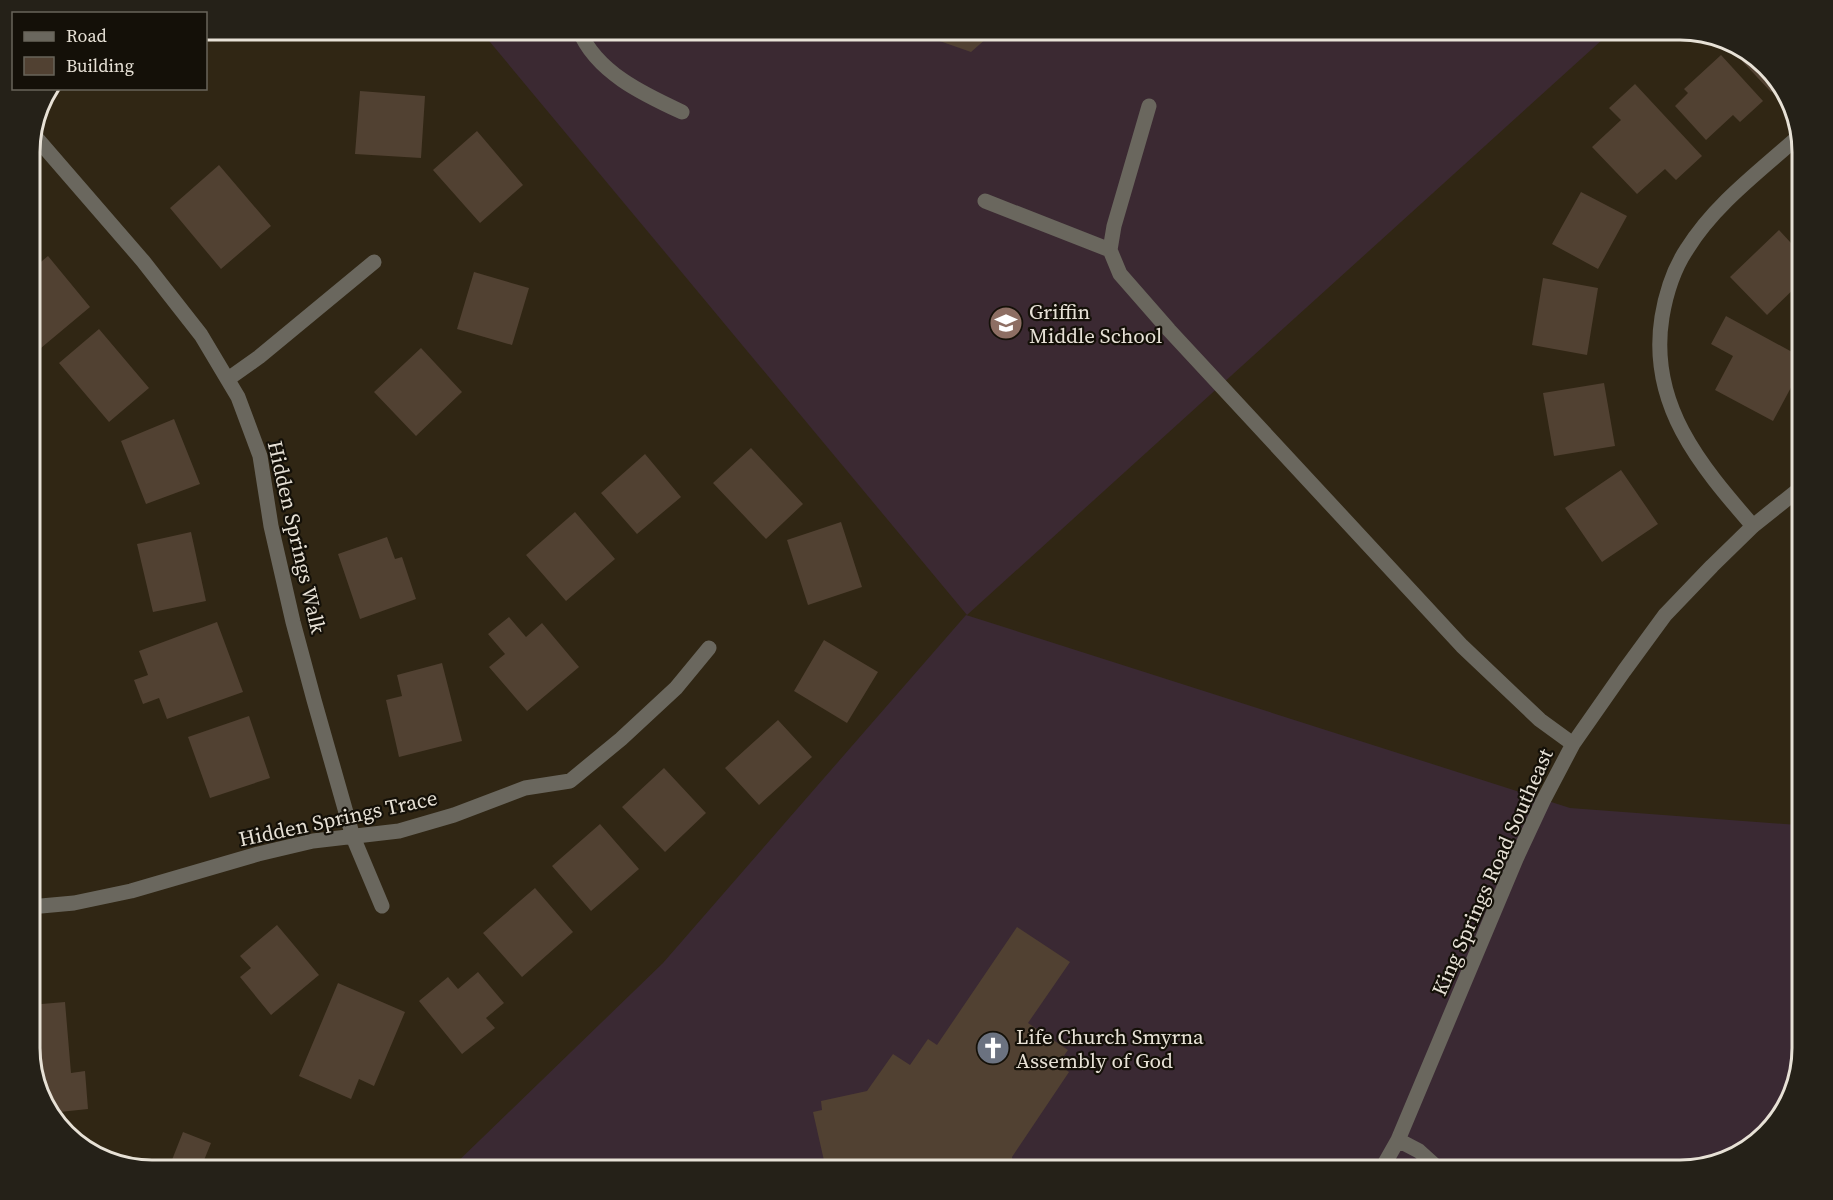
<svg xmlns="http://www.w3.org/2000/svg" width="1833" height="1200" viewBox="0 0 1833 1200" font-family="'Source Serif 4',serif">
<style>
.commercial{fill:#3a2933}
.education{fill:#3b2932}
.building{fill:#514132}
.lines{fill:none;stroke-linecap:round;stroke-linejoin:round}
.minor{stroke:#6a675e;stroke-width:15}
.labels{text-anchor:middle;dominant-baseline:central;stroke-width:4.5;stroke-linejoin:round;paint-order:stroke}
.poi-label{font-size:21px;fill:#e7e1d6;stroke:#141008;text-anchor:start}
.street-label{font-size:21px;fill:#e7e1d6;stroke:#141008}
.rim{fill:none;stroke:#e7e1d6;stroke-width:3}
</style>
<rect width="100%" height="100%" fill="#302614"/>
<!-- commercial -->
<path class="commercial" d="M 966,615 L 1570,808 L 1798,825 L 1803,837 L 1803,1048 L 1783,1115 L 1741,1154 L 1681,1170 L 449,1170 L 663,963 Z"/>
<!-- education -->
<path class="education" d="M 480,30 L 1613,30 L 967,615 Z"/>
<!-- building -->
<path class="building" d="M 914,30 L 996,30 L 971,52 L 914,32 Z
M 1731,45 L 1748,50 L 1780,84 L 1771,92 L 1729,47 Z
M 1721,55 L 1763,101 L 1740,122 L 1733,115 L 1706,140 L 1675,106 L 1688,93 L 1684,89 Z
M 1635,84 L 1702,156 L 1676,180 L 1665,169 L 1637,194 L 1592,147 L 1621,120 L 1609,108 Z
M 360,91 L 425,96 L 421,158 L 355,154 Z
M 477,131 L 523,185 L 480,223 L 433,170 Z
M 219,165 L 271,226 L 221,269 L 170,208 Z
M 1581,192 L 1627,216 L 1598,269 L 1552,244 Z
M 1803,207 L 1803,227 L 1793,216 Z
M 1779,230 L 1803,256 L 1803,280 L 1767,315 L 1730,277 Z
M 48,256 L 90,307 L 41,348 L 30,335 L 30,271 Z
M 474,272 L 529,288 L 512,345 L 457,329 Z
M 1543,278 L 1598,288 L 1587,355 L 1532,345 Z
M 1726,316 L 1803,358 L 1803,365 L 1773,421 L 1715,390 L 1733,356 L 1711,344 Z
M 99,329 L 149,388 L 109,422 L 59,363 Z
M 421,348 L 462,392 L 416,436 L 374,392 Z
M 1604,383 L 1615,446 L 1554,456 L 1543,393 Z
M 174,419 L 200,484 L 146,504 L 121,441 Z
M 751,448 L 803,504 L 766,539 L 713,483 Z
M 645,454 L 681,497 L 637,534 L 601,493 Z
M 1621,470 L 1658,524 L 1602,562 L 1565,508 Z
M 575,512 L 615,559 L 566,601 L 526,555 Z
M 841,522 L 862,587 L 808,605 L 787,540 Z
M 191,532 L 206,601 L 153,612 L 137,544 Z
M 387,537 L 395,559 L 402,557 L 416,599 L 360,619 L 338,554 Z
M 509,617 L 526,637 L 542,623 L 579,667 L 527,711 L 489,667 L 505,654 L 488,634 Z
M 217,622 L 243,692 L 167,719 L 159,698 L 143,704 L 134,680 L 148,675 L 139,651 Z
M 824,640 L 878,672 L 847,723 L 794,691 Z
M 442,663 L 462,741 L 399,757 L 386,700 L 402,696 L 397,675 Z
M 249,716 L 270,778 L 210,798 L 188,737 Z
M 778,720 L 812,757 L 759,805 L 725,768 Z
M 664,768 L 706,813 L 665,852 L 622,807 Z
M 600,824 L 639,869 L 591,911 L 552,866 Z
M 535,888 L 573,932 L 522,977 L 483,933 Z
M 277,925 L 319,975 L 271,1015 L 240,977 L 251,968 L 240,956 Z
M 1017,927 L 1070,962 L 1028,1023 L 1068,1050 L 1058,1064 L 1069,1072 L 1012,1157 L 1014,1170 L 807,1170 L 825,1165 L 813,1112 L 822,1110 L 821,1101 L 867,1091 L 893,1054 L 910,1065 L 928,1039 L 937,1045 Z
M 478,972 L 504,1003 L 486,1018 L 495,1028 L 462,1054 L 419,1001 L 448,977 L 458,989 Z
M 338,983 L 405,1012 L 374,1086 L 359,1079 L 351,1099 L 299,1076 Z
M 65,1002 L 71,1073 L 85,1071 L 88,1109 L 50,1113 L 46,1108 L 30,1055 L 30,1005 Z
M 183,1132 L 211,1143 L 200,1170 L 168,1170 Z"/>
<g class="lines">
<!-- minor -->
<path class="minor" d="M 579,30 C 596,72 643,94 682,112
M 1149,106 L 1114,226 L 1110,250 L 1120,274 L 1169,330 L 1462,646 L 1540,720 L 1573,744
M 33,134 L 143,261 L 201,335 L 238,397 L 260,456 L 271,526 L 293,622 L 314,700 L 353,837 L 382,906
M 985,201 L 1110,250
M 228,379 L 259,357 L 374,262
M 1753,526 C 1700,465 1648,404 1662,317 C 1666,293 1673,270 1687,249 C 1715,204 1760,171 1799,136
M 30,907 L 74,903 L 131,891 L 258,854 L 313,841 L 399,831 L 454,815 L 525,788 L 570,781 L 621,739 L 676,688 L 709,648
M 1398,1140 L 1419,1151 L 1440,1170
M 1381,1170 L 1398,1140 L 1516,859 L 1543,801 L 1573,744 L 1624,671 L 1665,615 L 1712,566 L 1753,526 L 1803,486"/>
</g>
<!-- icons -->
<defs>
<symbol id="school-disc" viewBox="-11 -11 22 22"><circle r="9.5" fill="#8d6e63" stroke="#141008"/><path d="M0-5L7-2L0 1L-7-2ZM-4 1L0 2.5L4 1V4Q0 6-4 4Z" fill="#fff"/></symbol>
<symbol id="church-disc" viewBox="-11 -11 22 22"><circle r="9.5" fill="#6b7280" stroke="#141008"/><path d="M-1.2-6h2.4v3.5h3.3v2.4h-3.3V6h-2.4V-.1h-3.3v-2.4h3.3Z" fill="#fff"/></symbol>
</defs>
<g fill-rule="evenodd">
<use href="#school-disc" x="987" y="304" width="38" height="38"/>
<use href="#church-disc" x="974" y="1029" width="38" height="38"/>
</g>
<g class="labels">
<!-- poi labels -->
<g class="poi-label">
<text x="1029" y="311">Griffin<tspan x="1029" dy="24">Middle School</tspan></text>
<text x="1016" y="1036">Life Church Smyrna<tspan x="1016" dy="24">Assembly of God</tspan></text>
</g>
<!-- street labels -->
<g class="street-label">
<text transform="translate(297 537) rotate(77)">Hidden Springs Walk</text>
<text transform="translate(338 818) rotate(-12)">Hidden Springs Trace</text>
<text transform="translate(1492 872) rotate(-66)">King Springs Road Southeast</text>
</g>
</g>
<!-- crop -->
<path d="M0 0H1833V1200H0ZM152 40H1680A112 112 0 0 1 1792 152V1048A112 112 0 0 1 1680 1160H152A112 112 0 0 1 40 1048V152A112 112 0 0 1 152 40Z" fill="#252118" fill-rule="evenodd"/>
<path class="rim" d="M152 40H1680A112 112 0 0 1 1792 152V1048A112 112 0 0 1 1680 1160H152A112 112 0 0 1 40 1048V152A112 112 0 0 1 152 40Z"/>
<!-- legend -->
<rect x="12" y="12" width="195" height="78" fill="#141008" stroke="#68645a" stroke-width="1.5"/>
<rect x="24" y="32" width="30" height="9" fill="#6a675e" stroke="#68645a" stroke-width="1.5"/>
<text x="66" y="42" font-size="18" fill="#e7e1d6">Road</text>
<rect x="24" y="57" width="30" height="18" fill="#514132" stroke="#68645a" stroke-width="1.5"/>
<text x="66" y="72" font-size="18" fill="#e7e1d6">Building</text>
</svg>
